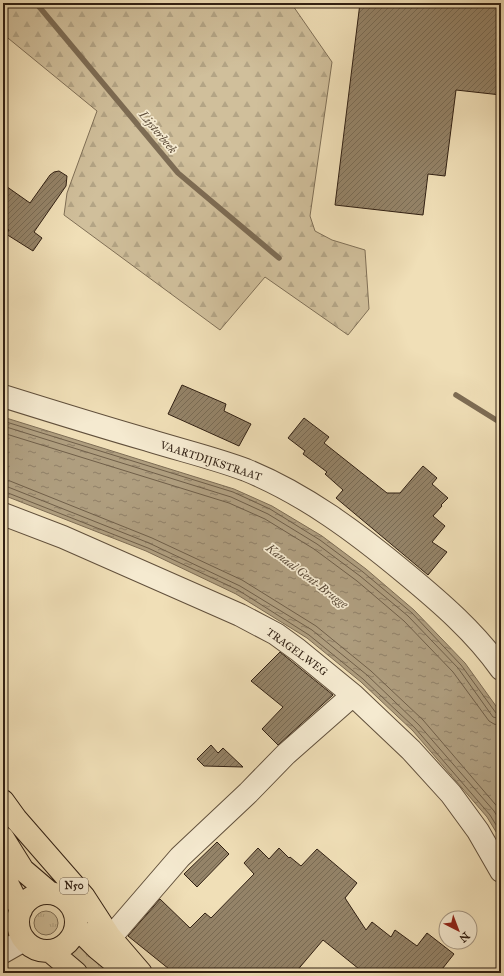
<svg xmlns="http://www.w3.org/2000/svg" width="504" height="976" viewBox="0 0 504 976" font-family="'IM FELL Great Primer',serif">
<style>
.grass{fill:url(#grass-tufts);stroke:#807057}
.forest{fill:url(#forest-firs);stroke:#807057}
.water{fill:url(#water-ripples);stroke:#7d6c54}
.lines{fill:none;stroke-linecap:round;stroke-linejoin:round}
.shore{stroke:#705f49;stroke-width:1}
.stream{stroke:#7d6c54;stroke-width:5.5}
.building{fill:url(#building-hatch);stroke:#312013}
.minor-casing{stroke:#61503c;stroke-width:24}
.major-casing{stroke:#312013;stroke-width:24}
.minor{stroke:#f5ead0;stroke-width:22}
.major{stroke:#f0dfb7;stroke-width:22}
.labels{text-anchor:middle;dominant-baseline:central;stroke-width:3.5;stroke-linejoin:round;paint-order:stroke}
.shield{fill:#f5ead0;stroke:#6c5d4c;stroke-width:1}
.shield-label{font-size:10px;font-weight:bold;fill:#312013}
.street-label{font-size:11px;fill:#312013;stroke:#f5ead0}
.water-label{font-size:12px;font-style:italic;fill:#5d4c39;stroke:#f5ead0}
</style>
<defs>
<pattern id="grass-tufts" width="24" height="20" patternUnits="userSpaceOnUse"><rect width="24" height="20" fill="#d0bf9b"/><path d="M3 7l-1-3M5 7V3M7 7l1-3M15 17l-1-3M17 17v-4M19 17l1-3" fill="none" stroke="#b3a485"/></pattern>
<pattern id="forest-firs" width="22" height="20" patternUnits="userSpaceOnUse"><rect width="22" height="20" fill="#d0bf9b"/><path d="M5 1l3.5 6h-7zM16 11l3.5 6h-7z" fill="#b3a485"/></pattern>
<pattern id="water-ripples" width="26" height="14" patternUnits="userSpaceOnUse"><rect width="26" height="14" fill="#af9e7f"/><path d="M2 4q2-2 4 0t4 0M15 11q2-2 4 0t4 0" fill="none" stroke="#8f8067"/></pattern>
<pattern id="building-hatch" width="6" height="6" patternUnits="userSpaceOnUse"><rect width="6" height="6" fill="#948368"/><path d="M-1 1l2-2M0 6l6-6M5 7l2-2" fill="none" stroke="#796b54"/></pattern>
</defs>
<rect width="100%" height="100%" fill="#f0dfb7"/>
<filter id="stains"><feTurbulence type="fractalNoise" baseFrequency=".005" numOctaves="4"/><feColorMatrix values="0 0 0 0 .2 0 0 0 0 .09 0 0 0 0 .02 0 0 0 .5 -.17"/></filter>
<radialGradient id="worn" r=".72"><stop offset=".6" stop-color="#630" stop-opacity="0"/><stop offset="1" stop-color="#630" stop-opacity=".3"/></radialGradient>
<!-- grass -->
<path class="grass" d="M34 923a12 12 0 1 1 24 0a12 12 0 1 1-24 0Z
M 81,941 L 119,973 L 87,973 L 67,956 L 75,950 Z"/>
<!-- forest -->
<path class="forest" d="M 3,3 L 291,3 L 332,62 L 310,216 L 315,231 L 332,240 L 365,250 L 369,309 L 348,335 L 265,277 L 220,330 L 64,215 L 67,193 L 97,111 L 3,34 Z"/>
<!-- water -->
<path class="water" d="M 3,417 L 234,489 L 272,506 L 322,536 L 366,569 L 414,610 L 465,663 L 501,713 L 501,840 L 487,817 L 413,731 L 361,682 L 307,638 L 236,594 L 146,551 L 3,495 Z"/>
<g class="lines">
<!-- shore -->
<path class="shore" d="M 3,421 L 233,492 L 270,509 L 320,540 L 363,572 L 412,613 L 461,665 L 496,713 L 501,714
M 3,426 L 231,497 L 268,514 L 317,544 L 360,576 L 408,616 L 458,668 L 493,717 L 501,719
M 3,433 L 229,503 L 265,519 L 314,549 L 357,581 L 404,621 L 453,672 L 489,721 L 494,724 L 501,726
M 3,480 L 10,481 L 152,538 L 242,580 L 316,626 L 371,671 L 423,720 L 501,811
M 3,486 L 8,487 L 149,543 L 240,586 L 312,630 L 367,675 L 419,725 L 494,811 L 501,823
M 3,491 L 148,548 L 238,590 L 309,635 L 363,679 L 415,728 L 490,815 L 501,833"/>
<!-- stream -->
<path class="stream" d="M 36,3 L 178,173 L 279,258
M 456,395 L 501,423"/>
</g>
<!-- building -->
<path class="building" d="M 360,3 L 501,3 L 501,95 L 456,90 L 445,176 L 428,174 L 423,215 L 335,205 Z
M 59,171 L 67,176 L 66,186 L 34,232 L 42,238 L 33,251 L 6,234 L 9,230 L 3,226 L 3,184 L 30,203 L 50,175 L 54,172 Z
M 182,385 L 226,404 L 224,411 L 251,424 L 239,446 L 168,414 Z
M 304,418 L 329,437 L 324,443 L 387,493 L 400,493 L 423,466 L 437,478 L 432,484 L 448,498 L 441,505 L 442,506 L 433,516 L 445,526 L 432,542 L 447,552 L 428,575 L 336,498 L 343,490 L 325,474 L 327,472 L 303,454 L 305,451 L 288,438 Z
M 280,652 L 333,695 L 278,745 L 262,729 L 283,707 L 251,681 Z
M 211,745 L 218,753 L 223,748 L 243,767 L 204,766 L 197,759 Z
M 217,842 L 229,854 L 197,887 L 184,874 Z
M 258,848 L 269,859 L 279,848 L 289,858 L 290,857 L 301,866 L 317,849 L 357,883 L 345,898 L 366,930 L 372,922 L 391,937 L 395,930 L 417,946 L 427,933 L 454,954 L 439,973 L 364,973 L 323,940 L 295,973 L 174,973 L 128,936 L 160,899 L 190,928 L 205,913 L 211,918 L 254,874 L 244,863 Z"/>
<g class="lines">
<defs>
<path id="minor" d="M 3,396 C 51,411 99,426 148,440 C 180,450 214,458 246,470 C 305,494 357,533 405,573 C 440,602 475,632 501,669
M 3,514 L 63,537 L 240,615 L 276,634 L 298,650 L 353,695 L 411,750 L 451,794 L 478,831 L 501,871
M 117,930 L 180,857 L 248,793 L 286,754 L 353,695
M 3,952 L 24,940"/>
<path id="major" d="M 3,801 L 16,819 L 84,897 L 110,937 L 141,973
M 3,838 L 23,870 L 50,893
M 3,875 L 21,910
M18 922a29 29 0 1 1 58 0a29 29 0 1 1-58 0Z
M 76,927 L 97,948 L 125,971
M 50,951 L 76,973"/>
</defs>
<!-- minor casing -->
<use href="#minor" class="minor-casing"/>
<!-- major casing -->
<use href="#major" class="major-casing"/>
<!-- minor -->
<use href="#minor" class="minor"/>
<!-- major -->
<use href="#major" class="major"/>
</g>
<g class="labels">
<!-- shield labels -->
<rect class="shield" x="60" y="878" width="28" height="16" rx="3"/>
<g class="shield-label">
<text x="74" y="886">N50</text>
</g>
<!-- street labels -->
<g class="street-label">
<text transform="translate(211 461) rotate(18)">VAARTDIJKSTRAAT</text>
<text transform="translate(297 652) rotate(36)">TRAGELWEG</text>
</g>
<!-- water labels -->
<g class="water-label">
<text transform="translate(158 132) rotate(50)">Lijsterbeek</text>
<text transform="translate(307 576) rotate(37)">Kanaal Gent-Brugge</text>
</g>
</g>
<!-- margin -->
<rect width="504" height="976" fill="none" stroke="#f0dfb7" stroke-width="16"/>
<rect x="4" y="4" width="496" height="968" fill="none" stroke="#312013" stroke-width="2"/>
<rect x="8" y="8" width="488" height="960" fill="none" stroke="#312013"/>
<!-- north arrow -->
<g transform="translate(458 930) rotate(138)"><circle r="19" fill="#f5ead0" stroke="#a79984"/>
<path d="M0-3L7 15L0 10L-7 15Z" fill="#8f2418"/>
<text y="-6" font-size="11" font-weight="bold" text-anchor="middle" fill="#312013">N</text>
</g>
<rect width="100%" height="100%" filter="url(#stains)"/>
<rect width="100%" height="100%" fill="url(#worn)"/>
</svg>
